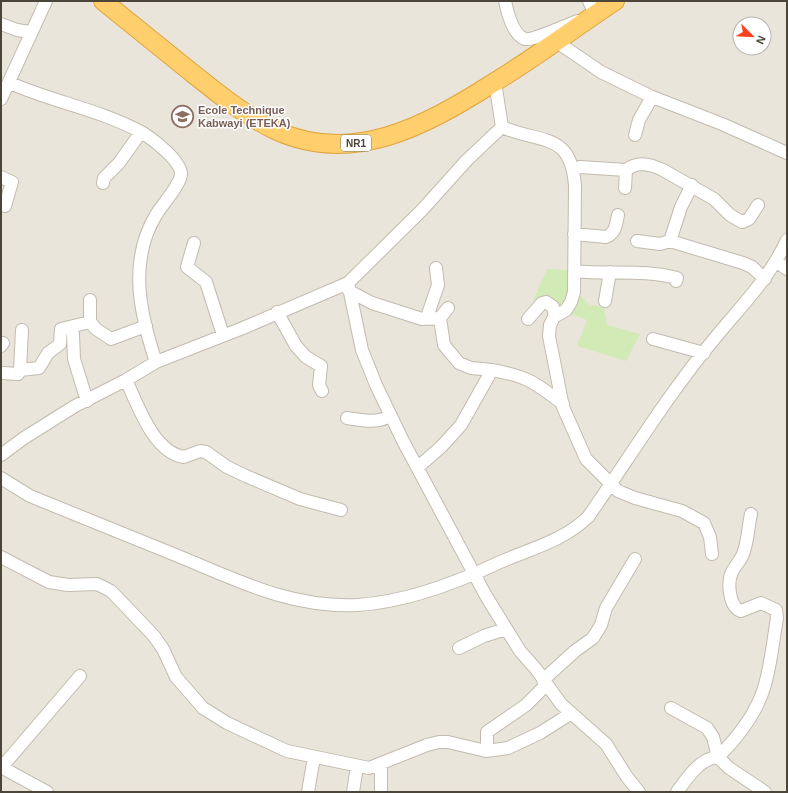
<svg xmlns="http://www.w3.org/2000/svg" width="788" height="793" viewBox="0 0 788 793" font-family="Arial,sans-serif">
<style>
.residential{fill:#eae5da;fill-rule:evenodd}
.grass{fill:#d2eab5}
.lines{fill:none;stroke-linecap:round;stroke-linejoin:round}
.minor-casing{stroke:#c2bbae;stroke-width:14}
.highway-casing{stroke:#e0a43c;stroke-width:20}
.minor{stroke:#fff;stroke-width:12}
.highway{stroke:#ffcf6e;stroke-width:18}
.labels{text-anchor:middle;dominant-baseline:central;stroke-width:3;stroke-linejoin:round;paint-order:stroke}
.shield{fill:#fff;stroke:#817c74;stroke-width:1}
.shield-label{font-size:10px;font-weight:bold;fill:#4b4439}
.education-label{font-size:11px;font-weight:bold;fill:#785e54;stroke:#fff;text-anchor:start}
</style>
<rect width="100%" height="100%" fill="#f6f3ec"/>
<!-- residential -->
<path class="residential" d="M 1,1 L 787,1 L 787,792 L 1,792 ZM 740,24 L 764,24 L 764,48 L 740,48 Z"/>
<!-- grass -->
<path class="grass" d="M 547,269 L 570,270 L 568,303 L 556,312 L 556,305 L 532,311 C 533,295 541,284 547,269 Z
M 578,294 L 590,305 L 604,307 L 607,325 L 640,334 L 626,361 L 577,346 L 587,320 L 568,313 Z"/>
<g class="lines">
<defs>
<path id="minor" d="M 505,1 C 507,12 513,35 525,39 C 533,41 568,24 578,21
M 589,1 L 595,14
M 1,24 L 17,30 L 30,32
M 557,42 L 601,72 L 650,96 L 722,124 L 787,153
M 10,83 C 53,102 101,110 143,133 C 154,140 181,161 181,174 C 181,184 161,206 156,215 C 128,261 140,314 156,362
M 1,99 L 46,1
M 502,127 C 541,144 571,131 575,186 L 574,292 L 571,302 L 566,310 L 554,317 L 550,325 L 549,336 L 563,407 L 586,459 L 618,491 L 635,498 L 682,511 L 704,523 L 710,537 L 712,554
M 635,135 L 639,120 L 652,97
M 573,169 L 580,167 L 626,170 L 625,188
M 626,170 C 638,161 650,164 663,170 L 714,199 L 730,215 L 742,222 L 749,219 L 758,205
M 1,177 L 12,182 L 5,206
M 103,183 L 104,178 L 119,163 L 141,132
M 692,185 L 681,207 L 670,241 L 743,263 L 752,267 L 765,279
M 574,234 L 606,237 C 616,233 616,224 618,215
M 637,241 L 660,244 L 670,241
M 194,243 L 187,267 L 206,282 L 223,335
M 777,262 L 787,269
M 575,271 C 609,275 643,269 677,278 L 676,281
M 348,283 L 362,350 L 376,385 L 403,441 L 486,596 L 520,651 L 536,669 L 561,704 L 606,744 L 627,777 L 639,792
M 349,291 L 372,303 L 422,319 L 440,318 L 448,308
M 90,300 L 90,322 L 96,329 L 111,339 L 146,326
M 605,301 L 610,272
M 277,312 L 296,346 L 306,357 L 321,366 L 319,385 L 322,391
M 440,318 L 444,345 L 459,363 L 471,368 L 492,370
M 424,319 L 427,317 L 438,285 L 436,268
M 528,319 L 542,303 L 546,302 L 553,307 L 555,316
M 73,334 L 74,359 L 87,401
M 653,339 L 704,353
M 1,346 L 3,343
M 20,370 L 39,368 L 48,353 L 60,344 L 61,329 L 90,322
M 3,373 L 18,374 L 20,370 L 22,330
M 126,380 C 138,405 153,452 184,457 L 200,451 L 206,452 L 227,467 L 246,476 L 300,499 L 341,510
M 347,418 C 362,420 377,424 390,416
M 1,455 L 24,438 L 75,406 L 126,380 L 156,362 L 243,328 L 348,283 L 422,210 L 467,160 L 502,127 L 495,82
M 418,467 L 441,447 L 461,425 L 492,370 C 527,376 536,383 563,404
M 1,478 L 30,496 C 79,516 129,536 178,556 C 237,580 290,608 357,605 C 406,602 454,584 498,563 C 529,549 562,542 588,517 C 630,457 668,394 715,338 C 742,305 769,279 787,240
M 1,557 L 49,582 L 68,585 L 97,584 L 111,591 L 154,636 L 163,649 L 176,677 L 203,708 L 227,723 L 287,751 L 369,768 L 427,745 L 439,742 L 448,742 L 486,751 L 508,748 L 540,733 L 570,714
M 459,648 L 484,636 L 506,629
M 543,680 L 575,651 L 593,638 L 601,625 L 606,608 L 635,559
M 671,708 L 707,728 L 713,737 L 718,757 L 729,768 L 765,792
M 487,751 L 487,732 L 526,705 L 546,685
M 1,767 L 47,792
M 1,768 L 80,676
M 308,792 L 314,757
M 353,792 L 357,766
M 381,792 L 381,764
M 677,792 C 687,778 700,758 718,757 C 737,738 756,714 764,688 C 771,665 773,641 777,618 L 776,610 L 761,603 L 741,611 C 729,607 727,582 732,572 C 735,566 741,560 743,554 C 748,542 748,527 751,514"/>
<path id="highway" d="M 103,1 C 129,22 155,43 181,64 C 210,87 240,113 275,130 C 352,166 425,126 490,85 C 533,59 573,29 615,1"/>
</defs>
<!-- minor casing -->
<use href="#minor" class="minor-casing"/>
<!-- highway casing -->
<use href="#highway" class="highway-casing"/>
<!-- minor -->
<use href="#minor" class="minor"/>
<!-- highway -->
<use href="#highway" class="highway"/>
</g>
<!-- icons -->
<defs>
<symbol id="school-ring" viewBox="-11 -11 22 22"><circle r="9.5" fill="#fff" stroke="#8d6e63" stroke-width="1.5"/><path d="M0-5L7-2L0 1L-7-2ZM-4 1L0 2.5L4 1V4Q0 6-4 4Z" fill="#8d6e63"/></symbol>
</defs>
<g fill-rule="evenodd">
<use href="#school-ring" x="170" y="104" width="25" height="25"/>
</g>
<g class="labels">
<!-- shield labels -->
<rect class="shield" x="341" y="135" width="30" height="16" rx="3"/>
<g class="shield-label">
<text x="356" y="143">NR1</text>
</g>
<!-- education labels -->
<g class="education-label">
<text x="198" y="110">Ecole Technique<tspan x="198" dy="13">Kabwayi (ETEKA)</tspan></text>
</g>
</g>
<!-- border -->
<rect width="788" height="793" fill="none" stroke="#4b4439" stroke-width="4"/>
<!-- north arrow -->
<g transform="translate(752 36) rotate(114)"><circle r="19" fill="#ffffff" stroke="#b7b4b0"/>
<path d="M0-3L7 15L0 10L-7 15Z" fill="#fc3f1d"/>
<text y="-6" font-size="11" font-weight="bold" text-anchor="middle" fill="#4b4439">N</text>
</g>
</svg>
